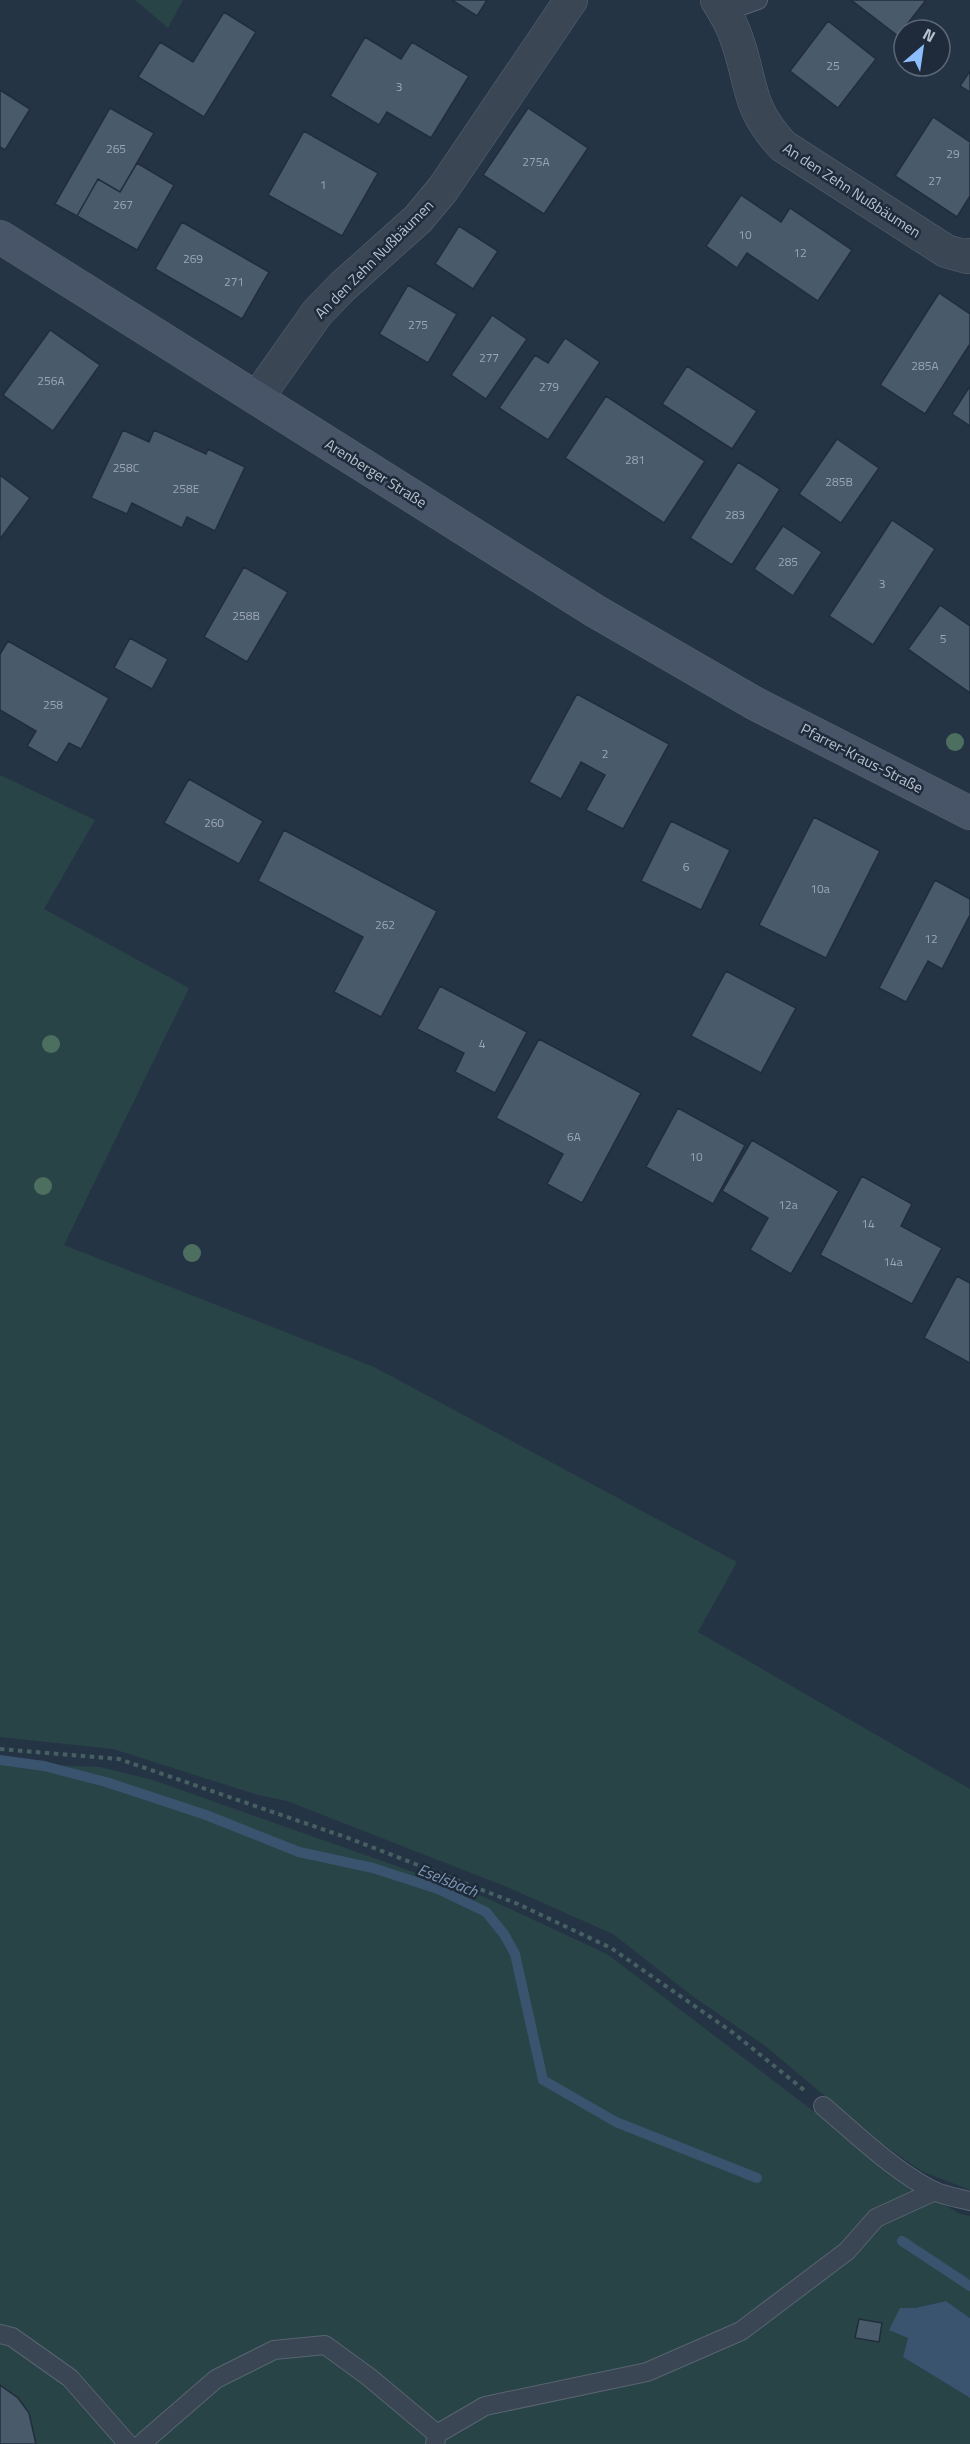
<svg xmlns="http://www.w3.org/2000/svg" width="970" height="2444" viewBox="0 0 970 2444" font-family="'Titillium Web',sans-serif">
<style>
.green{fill:#284446}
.water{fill:#3a536e}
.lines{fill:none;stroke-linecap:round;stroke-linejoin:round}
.stream{stroke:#3a536e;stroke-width:10}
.building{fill:#495a6b;stroke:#212d3c;stroke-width:1.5}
.lane-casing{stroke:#596472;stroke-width:20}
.street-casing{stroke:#596472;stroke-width:34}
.secondary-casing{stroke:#596472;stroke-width:34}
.path{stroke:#466062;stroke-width:4;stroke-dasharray:4.5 4.5;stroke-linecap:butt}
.lane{stroke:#3a4654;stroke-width:18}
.street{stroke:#3a4654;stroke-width:33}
.secondary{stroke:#485568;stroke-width:33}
.tree{fill:#4d6f60}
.labels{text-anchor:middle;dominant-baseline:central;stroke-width:5;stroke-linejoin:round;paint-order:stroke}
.number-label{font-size:12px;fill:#9ca7b5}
.street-label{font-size:15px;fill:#b8c1ce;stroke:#1f2b3a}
.water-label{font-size:16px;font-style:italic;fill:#7d98b6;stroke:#1f2b3a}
</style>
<rect width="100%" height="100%" fill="#253445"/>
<!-- green -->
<path class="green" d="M 135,0 L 183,0 L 168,28 Z
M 0,775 L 95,820 L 44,909 L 189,988 L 64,1245 L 374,1367 L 737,1562 L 698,1632 L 970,1789 L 970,2190 L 921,2171 L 880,2142 L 764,2045 L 695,1998 L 613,1934 L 507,1887 L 287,1801 L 258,1795 L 113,1749 L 0,1737 Z
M 0,1763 L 100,1767 L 153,1780 L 484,1897 L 607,1954 L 904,2180 L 960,2214 L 970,2216 L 970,2318 L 946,2301 L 915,2308 L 901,2308 L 908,2338 L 903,2357 L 970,2398 L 970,2444 L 0,2444 Z"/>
<!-- water -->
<path class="water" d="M 946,2301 L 970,2318 L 970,2398 L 903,2357 L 908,2338 L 889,2330 L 900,2308 L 915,2308 Z"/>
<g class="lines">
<!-- stream -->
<path class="stream" d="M 0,1760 L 44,1766 L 106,1782 L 206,1815 L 299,1852 L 373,1868 L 438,1889 L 486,1912 L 504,1934 L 515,1954 L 543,2080 L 616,2122 L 757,2178
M 902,2241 L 970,2286"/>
</g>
<!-- building -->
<path class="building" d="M 452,0 L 487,0 L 477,16 Z
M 851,0 L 926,0 L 898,36 Z
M 224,12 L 256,32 L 204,117 L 138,77 L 160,42 L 193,62 Z
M 828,21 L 876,59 L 838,108 L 790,71 Z
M 365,37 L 401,59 L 412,42 L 469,76 L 431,138 L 387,112 L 379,125 L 330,96 Z
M 970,71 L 970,92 L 960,86 Z
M 0,90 L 30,109 L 5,150 L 0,147 Z
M 110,108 L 154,133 L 120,192 L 98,179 L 77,216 L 55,204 Z
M 528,108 L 588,148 L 544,214 L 483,175 Z
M 933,117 L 970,142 L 970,196 L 957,217 L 895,176 Z
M 304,131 L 378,173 L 342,236 L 268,195 Z
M 137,163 L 174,185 L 137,250 L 77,216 L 98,179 L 120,192 Z
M 741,195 L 781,222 L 790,208 L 852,250 L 818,301 L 747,253 L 737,268 L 706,246 Z
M 182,222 L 269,272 L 242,319 L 155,269 Z
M 459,226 L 498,251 L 473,289 L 435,264 Z
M 408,285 L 457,314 L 428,363 L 379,334 Z
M 939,293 L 970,314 L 970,344 L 925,414 L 880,385 Z
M 492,315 L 527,339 L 486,399 L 451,375 Z
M 50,330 L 100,365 L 53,431 L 3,395 Z
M 565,338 L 600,362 L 548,440 L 499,408 L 535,355 L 548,363 Z
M 687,366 L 757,411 L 732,449 L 662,404 Z
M 970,386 L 970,426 L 952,414 Z
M 606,396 L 705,461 L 664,523 L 565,458 Z
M 123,430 L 149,442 L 154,430 L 206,454 L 208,449 L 245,467 L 215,531 L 187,517 L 182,528 L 132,503 L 127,514 L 91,498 Z
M 837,439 L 879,468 L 841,523 L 799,494 Z
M 738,462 L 780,489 L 732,565 L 690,538 Z
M 0,475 L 30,498 L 0,539 Z
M 892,520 L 935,549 L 873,645 L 829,616 Z
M 783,526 L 822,552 L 793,596 L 754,569 Z
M 244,567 L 288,592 L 247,662 L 204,637 Z
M 940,605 L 970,626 L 970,693 L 908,649 Z
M 130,638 L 168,659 L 152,689 L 114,668 Z
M 8,641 L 109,698 L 81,749 L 69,743 L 57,763 L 27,746 L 36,731 L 0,710 L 0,654 Z
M 577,694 L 669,744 L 623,829 L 586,810 L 605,775 L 581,762 L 561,799 L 529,782 Z
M 189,779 L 263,821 L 239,864 L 164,823 Z
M 814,817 L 880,851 L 826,958 L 759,925 Z
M 671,821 L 730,850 L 701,910 L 641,881 Z
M 284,830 L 437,911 L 381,1017 L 334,992 L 363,937 L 258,881 Z
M 935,880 L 970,899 L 970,915 L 942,969 L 928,961 L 906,1002 L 879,988 Z
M 726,971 L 796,1008 L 761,1073 L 691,1036 Z
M 440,986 L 527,1032 L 495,1093 L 455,1072 L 464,1053 L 417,1029 Z
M 539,1039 L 641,1093 L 582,1203 L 547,1184 L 563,1154 L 496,1118 Z
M 678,1108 L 745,1145 L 713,1204 L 646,1167 Z
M 752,1140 L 839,1191 L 791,1274 L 750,1250 L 768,1218 L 722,1191 Z
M 862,1176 L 912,1204 L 901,1226 L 942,1248 L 912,1304 L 820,1255 Z
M 957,1276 L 970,1283 L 970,1363 L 924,1338 Z
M 859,2319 L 882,2323 L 879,2342 L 855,2338 Z
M 0,2385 L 18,2398 L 29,2413 L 36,2444 L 0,2444 Z"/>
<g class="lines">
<defs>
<path id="lane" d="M 724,12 L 758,0
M 823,2106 C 855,2133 896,2173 934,2191 C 945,2196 958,2198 970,2201
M 0,2334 L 12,2337 L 70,2378 L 128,2444
M 141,2444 L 216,2379 L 274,2350 L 325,2345 L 369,2377 L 437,2434
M 435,2444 L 437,2434 L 485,2406 L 647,2372 L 741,2331 L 847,2251 L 876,2218 L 935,2191"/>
<path id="street" d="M 717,0 C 724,11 732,24 736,37 C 753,83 745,105 783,146 L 946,251 L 967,257 L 970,255
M 257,398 L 317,313 L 342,287 L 418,219 L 443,189 L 571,0"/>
<path id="secondary" d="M 0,237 L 595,611 L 754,703 L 970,813"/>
</defs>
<!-- lane casing -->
<use href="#lane" class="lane-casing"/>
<!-- street casing -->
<use href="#street" class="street-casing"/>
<!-- secondary casing -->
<use href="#secondary" class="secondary-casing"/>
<!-- path -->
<path class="path" d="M 0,1749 L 119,1759 L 351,1839 L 518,1904 L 611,1948 L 732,2032 L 804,2090"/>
<!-- lane -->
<use href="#lane" class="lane"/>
<!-- street -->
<use href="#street" class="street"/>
<!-- secondary -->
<use href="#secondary" class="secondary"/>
</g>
<!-- trees -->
<g class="tree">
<circle cx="955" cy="742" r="9"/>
<circle cx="51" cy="1044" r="9"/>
<circle cx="43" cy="1186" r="9"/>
<circle cx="192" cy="1253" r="9"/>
</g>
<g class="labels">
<!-- number labels -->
<g class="number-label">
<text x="833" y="65">25</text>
<text x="399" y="86">3</text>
<text x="116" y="148">265</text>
<text x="953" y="153">29</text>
<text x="536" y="161">275A</text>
<text x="935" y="180">27</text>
<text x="323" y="184">1</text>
<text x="123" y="204">267</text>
<text x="745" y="234">10</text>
<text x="800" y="252">12</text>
<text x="193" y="258">269</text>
<text x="234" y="281">271</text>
<text x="418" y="324">275</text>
<text x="489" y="357">277</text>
<text x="925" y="365">285A</text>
<text x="51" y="380">256A</text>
<text x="549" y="386">279</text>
<text x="635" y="459">281</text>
<text x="126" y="467">258C</text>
<text x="839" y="481">285B</text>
<text x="186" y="488">258E</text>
<text x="735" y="514">283</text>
<text x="788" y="561">285</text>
<text x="882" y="583">3</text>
<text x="246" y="615">258B</text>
<text x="943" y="638">5</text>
<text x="53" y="704">258</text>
<text x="605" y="753">2</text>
<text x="214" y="822">260</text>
<text x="686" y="866">6</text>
<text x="820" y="888">10a</text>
<text x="385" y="924">262</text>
<text x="931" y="938">12</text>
<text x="482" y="1043">4</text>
<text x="574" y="1136">6A</text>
<text x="696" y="1156">10</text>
<text x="788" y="1204">12a</text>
<text x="868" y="1223">14</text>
<text x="893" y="1261">14a</text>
</g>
<!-- street labels -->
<g class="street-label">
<text transform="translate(852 190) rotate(33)">An den Zehn Nußbäumen</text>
<text transform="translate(374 259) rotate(-45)">An den Zehn Nußbäumen</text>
<text transform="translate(376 473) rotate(32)">Arenberger Straße</text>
<text transform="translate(862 758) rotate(27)">Pfarrer-Kraus-Straße</text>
</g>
<!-- water labels -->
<g class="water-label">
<text transform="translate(448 1880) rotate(22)">Eselsbach</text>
</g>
</g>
<!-- north arrow -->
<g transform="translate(922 48) rotate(29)"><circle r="28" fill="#1f2b3a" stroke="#5c6775" stroke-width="1.5"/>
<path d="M0-4.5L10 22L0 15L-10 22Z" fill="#8cbeff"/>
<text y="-9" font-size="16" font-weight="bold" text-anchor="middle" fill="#b8c1ce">N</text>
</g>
</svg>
